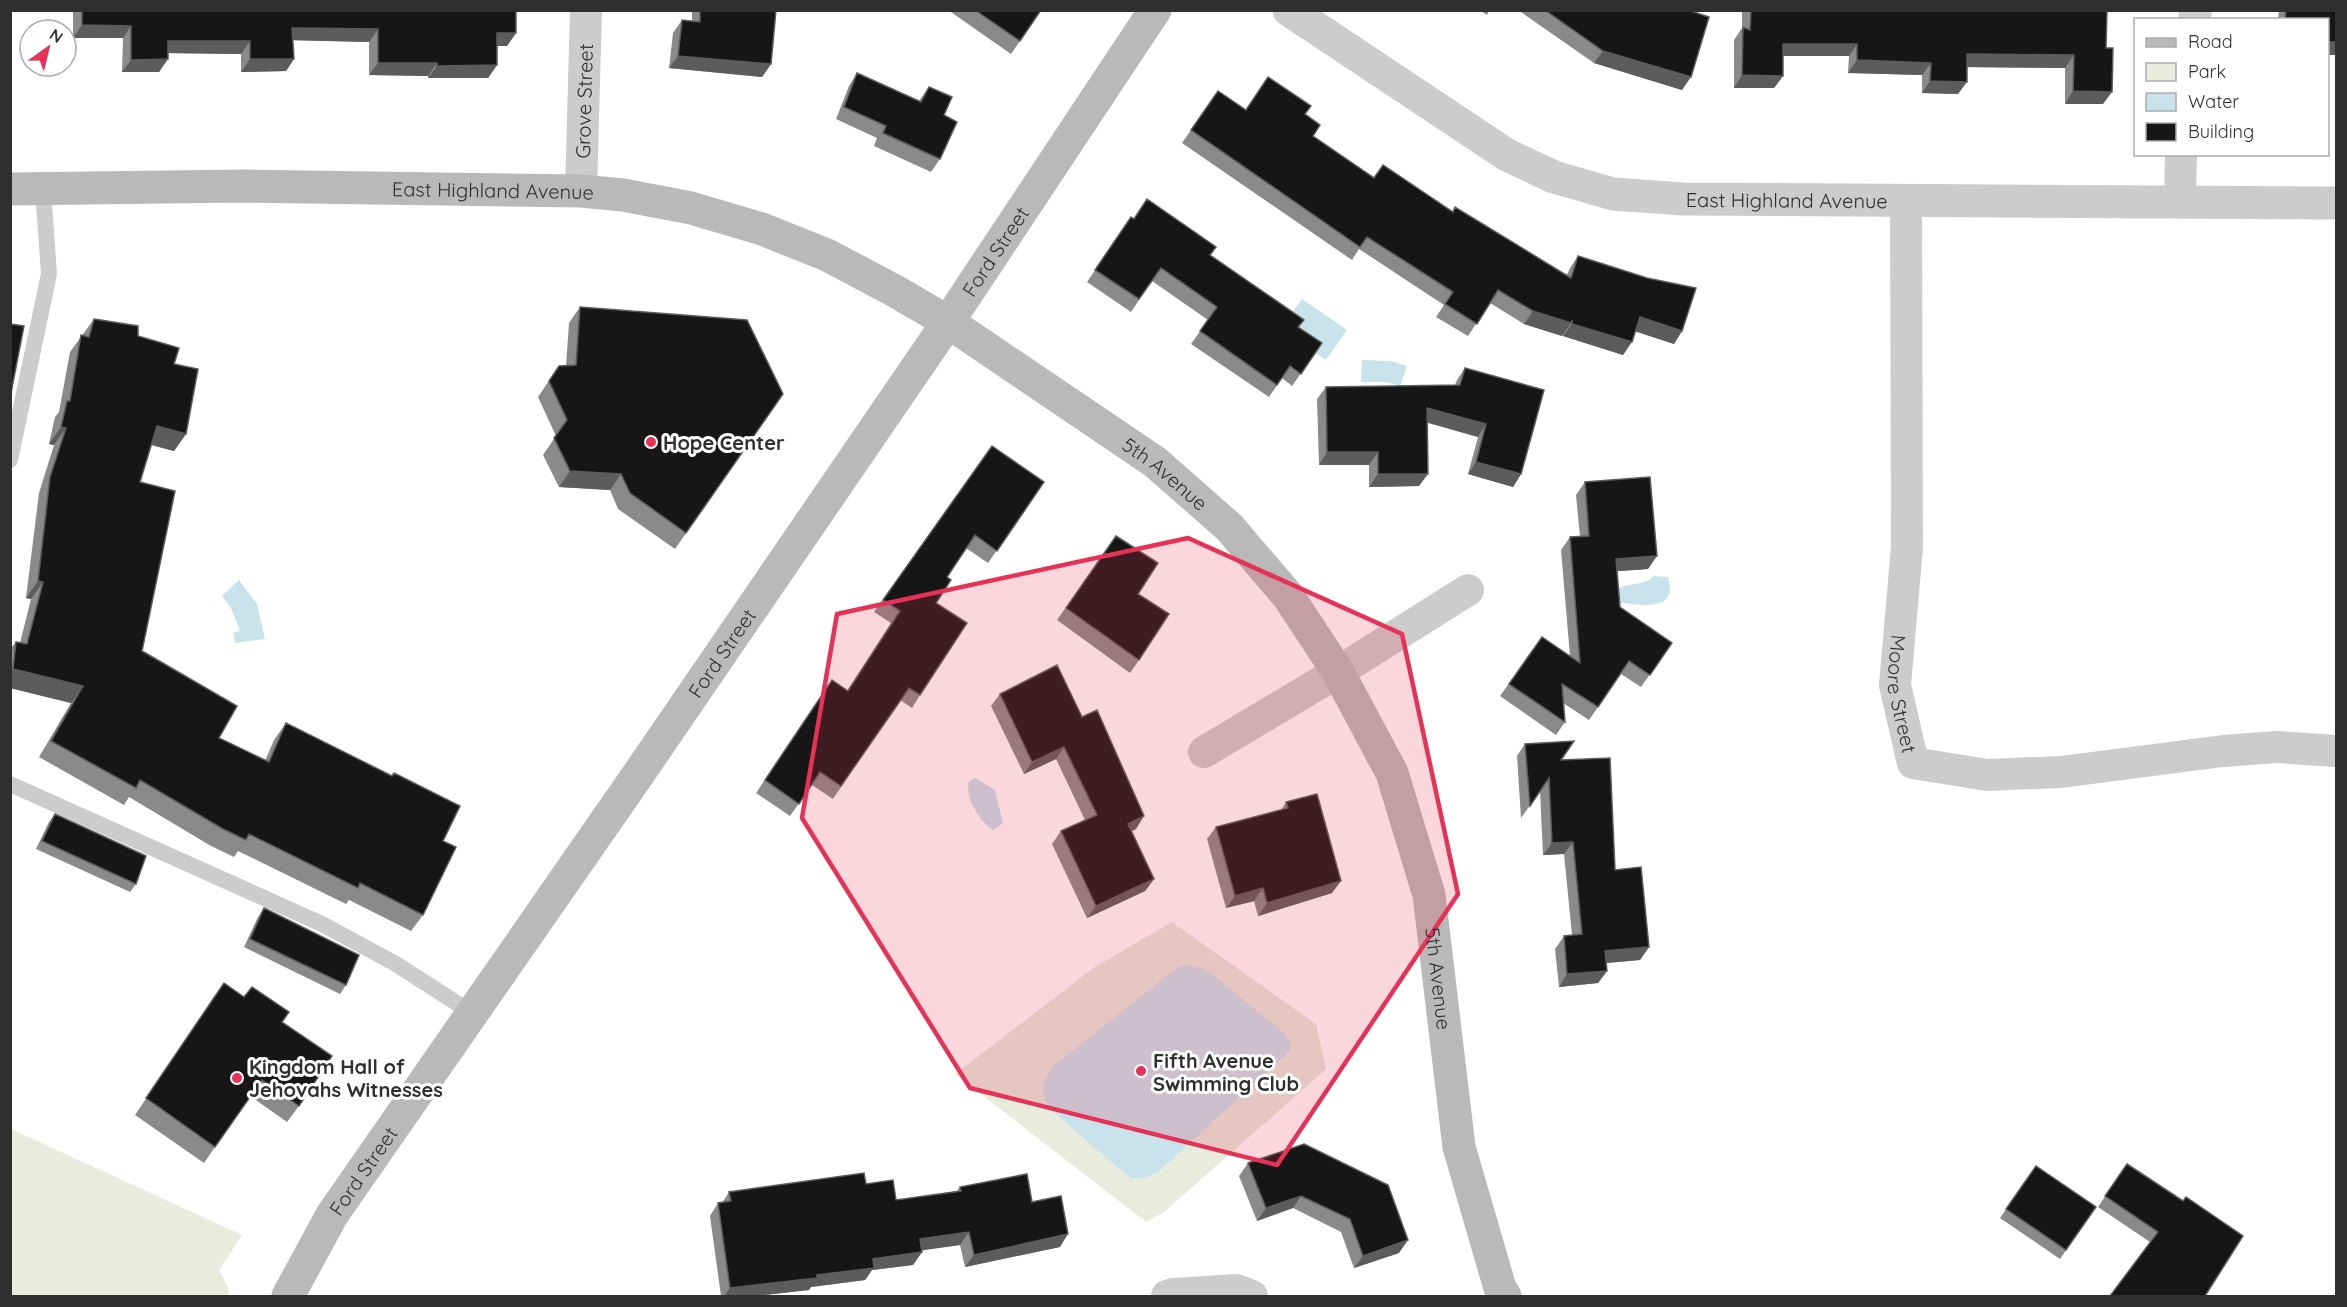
<svg xmlns="http://www.w3.org/2000/svg" width="2347" height="1307" viewBox="0 0 2347 1307" font-family="Quicksand,sans-serif">
<style>
.green{fill:#e7ecdd}
.water{fill:#c9e3ec}
.lines{fill:none;stroke-linecap:round;stroke-linejoin:round}
.service{stroke:#ccc;stroke-width:16}
.minor{stroke:#ccc;stroke-width:32}
.tertiary{stroke:#ccc;stroke-width:33}
.secondary{stroke:#b9b9b9;stroke-width:33}
.wall{fill:#8a8a8a}
.shaded-wall{fill:#5c5c5c}
.building{fill:#161616;stroke:#5c5c5c;stroke-width:1.5}
.marked{fill:#e53357;fill-opacity:0.2;stroke:#e53357;stroke-width:4.5;stroke-linejoin:round}
.poi-dot{fill:#e53357;stroke:#fff;stroke-width:2}
.labels{text-anchor:middle;dominant-baseline:central;stroke-width:6;stroke-linejoin:round;paint-order:stroke}
.street-label{font-size:20px;fill:#2f2f2f;stroke:#fff}
.poi-label{font-size:20px;font-weight:bold;fill:#2f2f2f;stroke:#fff;text-anchor:start}
</style>
<rect width="100%" height="100%" fill="#fff"/>
<!-- green -->
<path class="green" d="M 1172,922 L 1316,1024 L 1326,1069 L 1164,1212 L 1146,1222 L 955,1074 L 1095,967 Z
M 11,1129 L 242,1235 L 219,1270 L 229,1289 L 228,1296 L 11,1296 Z"/>
<!-- water -->
<path class="water" d="M 1302,299 L 1347,330 L 1326,360 L 1314,352 L 1321,342 L 1288,319 Z
M 1362,360 L 1391,361 L 1407,366 L 1400,386 L 1387,382 L 1361,382 Z
M 1653,576 L 1668,577 C 1679,612 1642,605 1621,603 L 1618,598 L 1618,589 C 1629,582 1646,586 1653,576 Z
M 239,580 L 257,604 L 265,639 L 235,643 L 233,633 L 240,631 L 231,608 L 222,596 Z
M 975,778 L 995,790 L 1003,823 L 993,830 C 980,823 964,796 969,781 Z
M 1189,965 L 1201,968 L 1212,974 L 1283,1032 L 1290,1041 L 1290,1051 L 1158,1172 L 1146,1178 L 1131,1178 L 1111,1162 L 1048,1107 C 1040,1090 1042,1083 1051,1068 L 1179,966 Z"/>
<g class="lines">
<!-- service -->
<path class="service" d="M 10,460 L 49,274 L 43,190
M 10,784 L 322,924 L 396,964 L 472,1013"/>
<!-- minor -->
<g class="minor">
<path d="M 2194,20 L 2196,10"/>
<path id="s1" d="M 581,191 L 586,10"/>
<path id="s2" d="M 1906,200 L 1907,547 L 1895,685 L 1913,763 L 1987,775 L 2061,772 L 2223,751 L 2277,747 L 2336,751"/>
<path d="M 2180,201 L 2181,154"/>
<path d="M 1204,752 L 1338,672 L 1468,590"/>
<path d="M 1167,1296 L 1173,1294 L 1237,1290 L 1252,1296"/>
</g>
<!-- tertiary -->
<path class="tertiary" id="s3" d="M 1289,10 L 1507,155 L 1554,177 L 1613,194 L 1683,199 L 2336,203"/>
<!-- secondary -->
<g class="secondary">
<path id="s4" d="M 10,189 L 244,186 L 581,191 L 623,195 L 691,208 L 762,229 L 827,255 L 895,291 L 948,322 L 1155,462 L 1229,527 L 1288,596 L 1338,672 L 1392,773 L 1429,895 L 1459,1147 L 1500,1288 L 1505,1296"/>
<path id="s5" d="M 288,1296 L 332,1215 L 635,779 L 948,322 L 1155,10"/>
</g>
</g>
<!-- wall -->
<path class="wall" d="M 73,10 L 516,10 L 516,33 L 507,46 L 497,46 L 497,65 L 488,78 L 428,78 L 428,76 L 369,75 L 369,42 L 293,40 L 294,59 L 286,71 L 241,72 L 241,54 L 168,53 L 159,72 L 122,72 L 123,38 L 73,38 Z
M 692,10 L 776,10 L 771,64 L 762,77 L 669,68 L 673,33 L 682,20 L 692,22 Z
M 948,10 L 1041,10 L 1011,54 Z
M 1480,10 L 1489,10 L 1487,15 Z
M 1518,10 L 1688,10 L 1682,90 L 1594,63 Z
M 1742,10 L 2107,10 L 2103,104 L 2065,104 L 2065,68 L 1967,67 L 1958,94 L 1922,93 L 1922,75 L 1848,73 L 1849,56 L 1783,56 L 1783,76 L 1774,88 L 1734,88 L 1734,40 L 1742,28 Z
M 2279,10 L 2337,10 L 2337,55 L 2328,55 L 2328,20 L 2278,20 Z
M 857,73 L 919,101 L 929,87 L 944,115 L 940,159 L 931,172 L 874,146 L 877,138 L 836,119 L 849,86 Z
M 1218,91 L 1245,110 L 1305,114 L 1313,136 L 1374,177 L 1452,211 L 1567,275 L 1570,268 L 1578,256 L 1682,331 L 1674,344 L 1635,331 L 1623,355 L 1563,336 L 1563,334 L 1562,336 L 1524,324 L 1490,303 L 1468,336 L 1436,317 L 1444,305 L 1359,249 L 1352,260 L 1182,143 Z
M 1147,199 L 1210,255 L 1299,327 L 1322,343 L 1292,386 L 1282,378 L 1269,397 L 1191,344 L 1208,320 L 1152,281 L 1131,312 L 1087,282 L 1131,217 L 1134,219 Z
M 580,307 L 783,394 L 675,549 L 618,509 L 610,490 L 559,487 L 543,455 L 556,436 L 538,397 L 559,366 L 566,366 L 569,323 Z
M 94,319 L 138,336 L 174,364 L 186,434 L 174,451 L 151,445 L 140,482 L 142,651 L 219,738 L 265,761 L 274,740 L 286,723 L 391,776 L 394,773 L 443,841 L 423,915 L 411,931 L 349,900 L 346,904 L 238,851 L 234,857 L 211,846 L 129,797 L 124,805 L 39,757 L 71,703 L 10,688 L 10,649 L 16,642 L 20,643 L 31,599 L 26,598 L 39,493 L 54,445 L 49,444 L 55,417 L 59,412 L 70,352 Z
M 1465,368 L 1521,474 L 1513,487 L 1468,474 L 1478,437 L 1428,423 L 1419,486 L 1369,487 L 1369,465 L 1319,465 L 1317,399 L 1326,387 L 1455,385 L 1457,380 Z
M 992,446 L 1044,482 L 988,563 L 966,548 L 947,577 L 936,603 L 920,695 L 912,708 L 900,700 L 833,799 L 812,785 L 790,816 L 756,793 L 832,680 L 847,691 L 891,623 L 874,612 Z
M 1585,482 L 1648,569 L 1617,571 L 1620,607 L 1672,643 L 1641,687 L 1621,674 L 1589,720 L 1563,703 L 1565,722 L 1556,735 L 1500,696 L 1542,637 L 1570,656 L 1561,550 L 1570,537 L 1580,537 L 1576,495 Z
M 1116,536 L 1138,594 L 1139,660 L 1130,673 L 1057,620 Z
M 1057,665 L 1136,829 L 1132,831 L 1154,879 L 1145,891 L 1087,918 L 1052,844 L 1061,831 L 1085,820 L 1056,759 L 1024,774 L 991,706 L 1000,694 Z
M 1525,744 L 1561,760 L 1615,870 L 1649,947 L 1640,960 L 1606,963 L 1607,971 L 1598,983 L 1559,987 L 1555,949 L 1564,936 L 1572,935 L 1564,854 L 1543,855 L 1540,791 L 1521,818 L 1517,756 Z
M 1286,802 L 1332,893 L 1258,916 L 1254,901 L 1226,908 L 1207,839 L 1216,827 L 1281,810 Z
M 55,814 L 136,884 L 130,892 L 36,849 L 49,822 Z
M 264,908 L 346,985 L 340,994 L 244,947 L 258,917 Z
M 244,997 L 282,1022 L 299,1106 L 287,1122 L 250,1096 L 204,1163 L 135,1115 L 213,999 Z
M 1304,1144 L 1399,1253 L 1354,1268 L 1341,1232 L 1293,1208 L 1257,1221 L 1239,1176 L 1248,1163 Z
M 2127,1164 L 2205,1296 L 2150,1242 L 2098,1207 Z
M 2036,1166 L 2096,1207 L 2060,1259 L 2000,1218 Z
M 866,1184 L 896,1200 L 957,1191 L 960,1187 L 1032,1202 L 1060,1247 L 965,1267 L 960,1245 L 921,1250 L 922,1252 L 913,1265 L 872,1270 L 865,1280 L 811,1287 L 809,1290 L 755,1296 L 721,1296 L 710,1216 L 718,1203 L 722,1203 L 729,1192 Z"/>
<!-- shaded-wall -->
<path class="shaded-wall" d="M 82,25 L 131,26 L 123,38 L 73,38 Z
M 292,28 L 378,29 L 369,42 L 283,40 Z
M 497,33 L 516,33 L 507,46 L 488,46 Z
M 168,41 L 250,41 L 241,54 L 160,53 Z
M 2328,42 L 2337,42 L 2337,55 L 2328,55 Z
M 1783,44 L 1857,44 L 1849,56 L 1775,56 Z
M 1603,51 L 1691,77 L 1682,90 L 1594,63 Z
M 1967,54 L 2074,55 L 2065,68 L 1959,67 Z
M 678,56 L 771,64 L 762,77 L 669,68 Z
M 168,59 L 159,72 L 122,72 L 131,60 Z
M 250,59 L 294,59 L 286,71 L 241,72 Z
M 1857,60 L 1931,63 L 1922,75 L 1848,73 Z
M 378,63 L 437,63 L 428,76 L 369,75 Z
M 497,65 L 488,78 L 428,78 L 437,66 Z
M 1742,75 L 1783,76 L 1774,88 L 1734,88 Z
M 1930,81 L 1967,82 L 1958,94 L 1922,93 Z
M 2073,91 L 2112,92 L 2103,104 L 2065,104 Z
M 1533,311 L 1571,323 L 1562,336 L 1524,324 Z
M 1640,317 L 1682,331 L 1674,344 L 1631,330 Z
M 1572,324 L 1632,342 L 1623,355 L 1563,336 Z
M 1427,408 L 1486,424 L 1478,437 L 1419,420 Z
M 157,426 L 186,434 L 174,451 L 145,443 Z
M 61,427 L 66,428 L 54,445 L 49,444 Z
M 1327,452 L 1378,452 L 1369,465 L 1319,465 Z
M 1476,462 L 1521,474 L 1513,487 L 1468,474 Z
M 570,471 L 621,474 L 610,490 L 559,487 Z
M 1378,474 L 1428,474 L 1419,486 L 1369,487 Z
M 1657,556 L 1648,569 L 1607,572 L 1616,559 Z
M 38,581 L 43,582 L 31,599 L 26,598 Z
M 13,669 L 83,686 L 71,703 L 10,688 L 10,673 Z
M 1064,747 L 1056,759 L 1024,774 L 1032,762 Z
M 1144,816 L 1136,829 L 1120,836 L 1128,824 Z
M 1573,842 L 1564,854 L 1543,855 L 1552,843 Z
M 1154,879 L 1145,891 L 1087,918 L 1096,906 Z
M 1341,881 L 1332,893 L 1258,916 L 1267,903 Z
M 1263,888 L 1254,901 L 1226,908 L 1235,896 Z
M 1649,947 L 1640,960 L 1596,964 L 1605,951 Z
M 1607,971 L 1598,983 L 1559,987 L 1567,974 Z
M 1301,1196 L 1293,1208 L 1257,1221 L 1266,1208 Z
M 969,1232 L 960,1245 L 911,1252 L 920,1239 Z
M 1068,1234 L 1060,1247 L 965,1267 L 974,1255 Z
M 1408,1240 L 1399,1253 L 1354,1268 L 1363,1256 Z
M 922,1252 L 913,1265 L 872,1270 L 865,1280 L 811,1287 L 809,1290 L 755,1296 L 724,1296 L 730,1288 L 817,1275 L 873,1259 Z"/>
<!-- building -->
<path class="building" d="M 82,10 L 516,10 L 516,33 L 497,33 L 497,65 L 437,66 L 437,63 L 378,63 L 378,29 L 292,28 L 294,59 L 250,59 L 250,41 L 168,41 L 168,59 L 131,60 L 131,26 L 82,25 Z
M 700,10 L 776,10 L 771,64 L 678,56 L 682,20 L 700,22 Z
M 975,10 L 1041,10 L 1020,41 Z
M 1545,10 L 1688,10 L 1709,17 L 1691,77 L 1603,51 Z
M 1751,10 L 2107,10 L 2106,48 L 2113,48 L 2112,92 L 2073,91 L 2074,55 L 1967,54 L 1967,82 L 1930,81 L 1931,63 L 1857,60 L 1857,44 L 1783,44 L 1783,76 L 1742,75 L 1743,27 L 1750,30 Z
M 2286,10 L 2337,10 L 2337,42 L 2328,42 L 2328,20 L 2285,20 Z
M 857,73 L 921,102 L 929,87 L 952,97 L 944,115 L 957,122 L 940,159 L 883,133 L 886,126 L 844,107 Z
M 1268,77 L 1311,106 L 1305,114 L 1320,125 L 1313,136 L 1374,178 L 1383,165 L 1453,212 L 1455,207 L 1571,278 L 1578,256 L 1647,278 L 1696,288 L 1682,331 L 1640,317 L 1632,342 L 1572,324 L 1572,320 L 1571,323 L 1533,311 L 1498,290 L 1477,324 L 1445,304 L 1453,292 L 1367,237 L 1360,247 L 1191,130 L 1218,91 L 1246,110 Z
M 1147,199 L 1216,247 L 1210,255 L 1304,320 L 1298,327 L 1322,343 L 1301,374 L 1290,366 L 1277,385 L 1200,331 L 1217,307 L 1161,268 L 1139,299 L 1095,270 L 1131,217 L 1134,219 Z
M 580,307 L 747,320 L 783,394 L 686,533 L 630,493 L 621,474 L 570,471 L 554,438 L 567,420 L 549,381 L 559,366 L 576,365 Z
M 94,319 L 138,326 L 138,336 L 179,348 L 174,364 L 198,369 L 186,434 L 157,426 L 140,482 L 175,491 L 142,651 L 237,706 L 219,738 L 269,762 L 286,723 L 392,776 L 394,773 L 460,806 L 443,841 L 456,847 L 423,915 L 360,883 L 358,888 L 249,834 L 246,840 L 223,829 L 140,780 L 136,788 L 51,741 L 83,686 L 13,669 L 16,642 L 27,644 L 43,582 L 38,581 L 50,477 L 66,428 L 61,427 L 67,401 L 70,401 L 81,335 L 89,337 Z
M 10,324 L 24,326 L 10,398 Z
M 1465,368 L 1544,390 L 1521,474 L 1476,462 L 1486,424 L 1427,408 L 1428,474 L 1378,474 L 1378,452 L 1327,452 L 1326,387 L 1460,385 Z
M 992,446 L 1044,482 L 997,551 L 975,535 L 947,577 L 951,580 L 936,603 L 967,623 L 920,695 L 909,688 L 841,786 L 820,772 L 799,804 L 765,780 L 832,680 L 848,691 L 900,611 L 883,600 Z
M 1650,477 L 1657,556 L 1616,559 L 1620,607 L 1672,643 L 1650,675 L 1629,661 L 1598,707 L 1562,684 L 1565,722 L 1509,684 L 1542,637 L 1580,663 L 1570,537 L 1589,536 L 1585,482 Z
M 1116,536 L 1158,563 L 1138,594 L 1169,614 L 1139,660 L 1066,608 Z
M 1057,665 L 1082,717 L 1097,710 L 1144,816 L 1128,824 L 1154,879 L 1096,906 L 1061,831 L 1097,815 L 1064,747 L 1032,762 L 1000,694 Z
M 1574,741 L 1561,760 L 1610,758 L 1615,870 L 1641,867 L 1649,947 L 1605,951 L 1607,971 L 1567,974 L 1564,936 L 1582,934 L 1573,842 L 1552,843 L 1549,778 L 1530,806 L 1525,744 Z
M 1317,794 L 1341,881 L 1267,903 L 1263,888 L 1235,896 L 1216,827 L 1288,808 L 1286,802 Z
M 55,814 L 146,856 L 136,884 L 42,841 Z
M 264,908 L 359,955 L 346,985 L 250,939 Z
M 224,983 L 244,997 L 252,987 L 289,1012 L 282,1022 L 332,1056 L 299,1106 L 262,1080 L 215,1147 L 146,1098 Z
M 1304,1144 L 1388,1185 L 1408,1240 L 1363,1256 L 1350,1219 L 1301,1196 L 1266,1208 L 1248,1163 Z
M 2127,1164 L 2183,1201 L 2186,1197 L 2243,1236 L 2205,1296 L 2110,1296 L 2158,1232 L 2105,1196 Z
M 2036,1166 L 2096,1207 L 2066,1250 L 2006,1209 Z
M 864,1173 L 866,1184 L 893,1180 L 896,1200 L 961,1191 L 960,1187 L 1027,1174 L 1032,1202 L 1061,1196 L 1068,1234 L 974,1255 L 969,1232 L 920,1239 L 922,1252 L 873,1259 L 874,1268 L 817,1275 L 817,1278 L 730,1288 L 718,1203 L 731,1201 L 729,1192 Z"/>
<!-- marked area -->
<path class="marked" d="M 1188,538 L 1402,634 L 1458,894 L 1277,1165 L 970,1088 L 802,818 L 837,614 Z"/>
<!-- markers -->
<g class="poi-dot">
<circle cx="651" cy="442" r="6"/>
<circle cx="1141" cy="1071" r="6"/>
<circle cx="237" cy="1078" r="6"/>
</g>
<g class="labels">
<!-- street labels -->
<g class="street-label">
<text stroke="none"><textPath href="#s1" startOffset="90">Grove Street</textPath></text>
<text stroke="none"><textPath href="#s4" startOffset="483">East Highland Avenue</textPath></text>
<text stroke="none"><textPath href="#s3" startOffset="549">East Highland Avenue</textPath></text>
<text stroke="none"><textPath href="#s5" startOffset="1262">Ford Street</textPath></text>
<text stroke="none"><textPath href="#s4" startOffset="1230">5th Avenue</textPath></text>
<text stroke="none"><textPath href="#s5" startOffset="776">Ford Street</textPath></text>
<text stroke="none"><textPath href="#s2" startOffset="495">Moore Street</textPath></text>
<text stroke="none"><textPath href="#s4" startOffset="1821">5th Avenue</textPath></text>
<text stroke="none"><textPath href="#s5" startOffset="146">Ford Street</textPath></text>
</g>
<!-- poi labels -->
<g class="poi-label">
<text x="663" y="442">Hope Center</text>
<text x="1153" y="1060">Fifth Avenue<tspan x="1153" dy="23">Swimming Club</tspan></text>
<text x="249" y="1066">Kingdom Hall of<tspan x="249" dy="23">Jehovahs Witnesses</tspan></text>
</g>
</g>
<!-- border -->
<rect width="2347" height="1307" fill="none" stroke="#2f2f2f" stroke-width="24"/>
<!-- legend -->
<rect x="2134" y="18" width="195" height="138" fill="#ffffff" stroke="#acacac" stroke-width="1.5"/>
<rect x="2146" y="38" width="30" height="9" fill="#b9b9b9" stroke="#acacac" stroke-width="1.5"/>
<text x="2188" y="48" font-size="18" fill="#2f2f2f">Road</text>
<rect x="2146" y="63" width="30" height="18" fill="#e7ecdd" stroke="#acacac" stroke-width="1.5"/>
<text x="2188" y="78" font-size="18" fill="#2f2f2f">Park</text>
<rect x="2146" y="93" width="30" height="18" fill="#c9e3ec" stroke="#acacac" stroke-width="1.5"/>
<text x="2188" y="108" font-size="18" fill="#2f2f2f">Water</text>
<rect x="2146" y="123" width="30" height="18" fill="#161616" stroke="#acacac" stroke-width="1.5"/>
<text x="2188" y="138" font-size="18" fill="#2f2f2f">Building</text>
<!-- north arrow -->
<g transform="translate(48 48) rotate(34)"><circle r="28" fill="#ffffff" stroke="#acacac" stroke-width="1.5"/>
<path d="M0-4.5L10 22L0 15L-10 22Z" fill="#e53357"/>
<text y="-9" font-size="16" font-weight="bold" text-anchor="middle" fill="#2f2f2f">N</text>
</g>
</svg>
